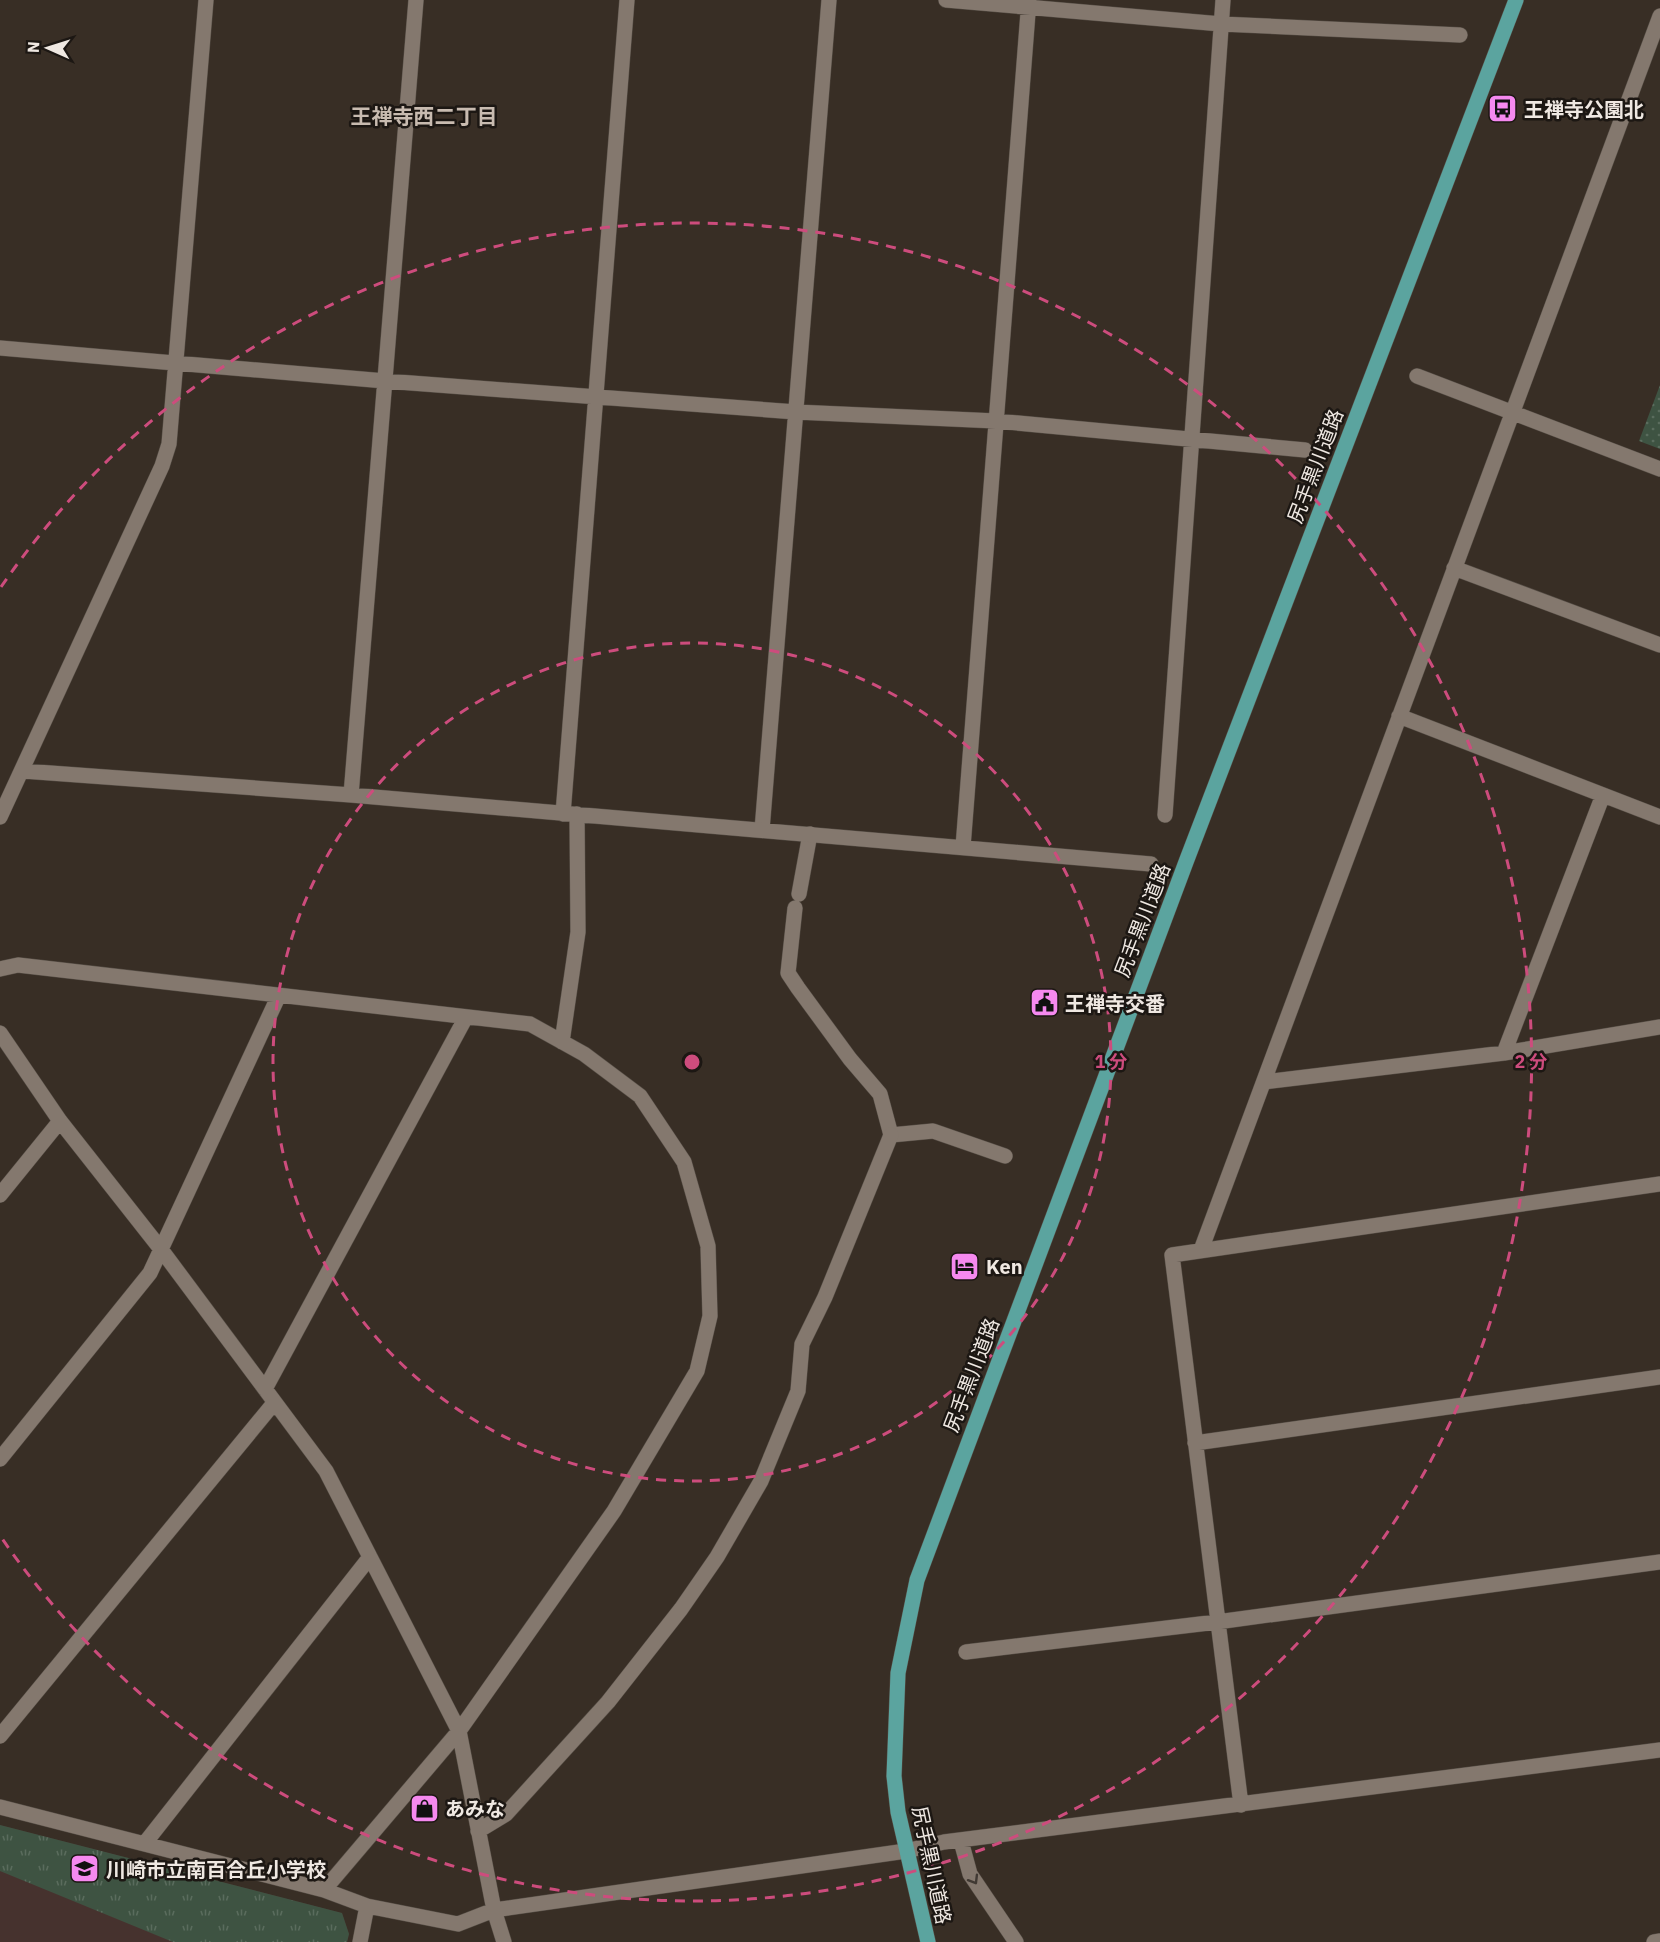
<svg xmlns="http://www.w3.org/2000/svg" width="1660" height="1942" viewBox="0 0 1660 1942" font-family="'IBM Plex Sans','Noto Sans JP',sans-serif">
<style>
.education{fill:#46322e}
.grass{fill:url(#grass-tufts)}
.park{fill:url(#park-dots)}
.lines{fill:none;stroke-linecap:round;stroke-linejoin:round}
.lane-casing{stroke:#554d45;stroke-width:16}
.street-casing{stroke:#554d45;stroke-width:16}
.primary-casing{stroke:#554d45;stroke-width:16}
.lane{stroke:#84786e;stroke-width:15}
.street{stroke:#84786e;stroke-width:15}
.primary{stroke:#5ba49f;stroke-width:15}
.oneway{stroke:#403933}
.ring{fill:none;stroke:#cd4c7d;stroke-width:3;stroke-dasharray:10 8}
.labels{text-anchor:middle;dominant-baseline:central;stroke-width:5;stroke-linejoin:round;paint-order:stroke}
.poi-label{font-size:20px;font-weight:bold;fill:#efe8e2;stroke:#1c1713;text-anchor:start}
.street-label{font-size:20px;fill:#efe8e2;stroke:#1c1713}
.neighbourhood-label{font-size:21px;font-weight:bold;fill:#c8bbb0;stroke:#1c1713}
.centre{fill:#cd4c7d;stroke:#1c1713;stroke-width:3}
.ring-label{font-size:18px;text-anchor:middle;font-weight:bold;fill:#cd4c7d;stroke:#1c1713;stroke-width:5;stroke-linejoin:round;paint-order:stroke}
</style>
<defs>
<pattern id="grass-tufts" width="24" height="20" patternUnits="userSpaceOnUse" patternTransform="scale(1.5)"><rect width="24" height="20" fill="#3e5342"/><path d="M3 7l-1-3M5 7V3M7 7l1-3M15 17l-1-3M17 17v-4M19 17l1-3" fill="none" stroke="#5a6c5d"/></pattern>
<pattern id="park-dots" width="8" height="8" patternUnits="userSpaceOnUse" patternTransform="scale(1.5)"><rect width="8" height="8" fill="#3e5342"/><path d="M2 2h.1M6 6h.1" fill="none" stroke="#5a6c5d" stroke-width="1.8" stroke-linecap="round"/></pattern>
</defs>
<rect width="100%" height="100%" fill="#382e25"/>
<!-- education -->
<path class="education" d="M 0,1825 L 342,1913 L 349,1934 L 347,1942 L 0,1942 Z"/>
<!-- grass -->
<path class="grass" d="M 0,1825 L 342,1913 L 349,1934 L 347,1942 L 173,1942 L 0,1871 Z"/>
<!-- park -->
<path class="park" d="M 1660,385 L 1660,449 L 1639,441 Z"/>
<g class="lines">
<defs>
<path id="lane" d="M 799,894 L 810,834
M 795,908 L 788,973 L 798,988 L 850,1059 L 880,1094 L 891,1135 L 933,1131 L 1005,1156"/>
<path id="street" d="M 946,0 L 1221,24 L 1460,35
M 0,348 L 385,381 L 796,412 L 996,421 L 1305,450
M 1417,376 L 1660,469
M 1454,568 L 1660,645
M 1399,716 L 1660,817
M 23,771 L 351,795 L 1151,864
M 351,795 L 416,0
M 563,814 L 627,0
M 1165,815 L 1223,0
M 0,817 L 162,466 L 169,444 L 206,0
M 762,830 L 829,0
M 963,847 L 1029,0
M 0,969 L 18,965 L 530,1024 L 584,1054 L 640,1096 L 684,1162 L 708,1246 L 710,1316 L 697,1371 L 614,1511 L 459,1731 L 324,1890
M 0,1033 L 60,1121 L 160,1248 L 326,1471 L 459,1731 L 494,1910 L 504,1942
M 562,1042 L 578,932 L 577,814
M 1504,1053 L 1603,795
M 1264,1082 L 1504,1053 L 1660,1027
M 0,1195 L 60,1121
M 1201,1250 L 1660,16
M 265,1389 L 466,1017
M 1195,1443 L 1660,1377
M 0,1459 L 150,1273 L 279,995
M 966,1652 L 1217,1622 L 1660,1562
M 0,1736 L 274,1403
M 1241,1805 L 1172,1255 L 1660,1184
M 0,1807 L 324,1890 L 367,1906 L 458,1924 L 494,1910 L 906,1851 L 944,1842 L 1660,1750
M 478,1831 L 506,1814 L 608,1702 L 681,1609 L 717,1557 L 761,1481 L 798,1391 L 802,1344 L 825,1297 L 891,1135
M 961,1841 L 970,1874 L 1016,1942
M 145,1843 L 370,1557
M 360,1942 L 367,1906
M 1654,1942 L 1660,1941"/>
<path id="primary" d="M 928,1942 L 898,1812 L 894,1776 L 898,1673 L 917,1580 L 1186,862 L 1516,0"/>
</defs>
<!-- lane casing -->
<use href="#lane" class="lane-casing"/>
<!-- street casing -->
<use href="#street" class="street-casing"/>
<!-- primary casing -->
<use href="#primary" class="primary-casing"/>
<!-- lane -->
<use href="#lane" class="lane"/>
<!-- street -->
<use href="#street" class="street"/>
<!-- primary -->
<use href="#primary" class="primary"/>
</g>
<!-- one-way arrows -->
<defs><path id="oneway-chevron" d="M-2-3.5L2.5 0L-2 3.5" fill="none" stroke-width="1.6" stroke-linecap="round" stroke-linejoin="round" transform="scale(1.5)"/></defs>
<use class="oneway" href="#oneway-chevron" transform="translate(974 1880) rotate(59)"/>
<!-- distance rings -->
<g class="ring">
<circle cx="692" cy="1062" r="419"/>
<path d="M1 587A839 839 0 1 1 1 1537"/>
</g>
<!-- icons -->
<defs>
<symbol id="bus-square" viewBox="-11 -11 22 22"><rect x="-9" y="-9" width="18" height="18" rx="4" fill="#f589ef" stroke="#1c1713"/><path d="M-5-6H5V4H4V6H2V4H-2V6H-4V4H-5ZM-3.5-4V0h7V-4ZM-3.5 1.2v1.5H-2V1.2ZM2 1.2v1.5H3.5V1.2Z" fill="#111"/></symbol>
<symbol id="civic-square" viewBox="-11 -11 22 22"><rect x="-9" y="-9" width="18" height="18" rx="4" fill="#f589ef" stroke="#1c1713"/><path d="M-.6-6.5H3V-4.5H.6V-3L4-1V1h2V6H-6V1h2V-1L-.6-3ZM-1.2 2.5V6h2.4V2.5Z" fill="#111"/></symbol>
<symbol id="hotel-square" viewBox="-11 -11 22 22"><rect x="-9" y="-9" width="18" height="18" rx="4" fill="#f589ef" stroke="#1c1713"/><path d="M-6-4.5h1.5V1H6V5H4.5V3h-9V5H-6ZM-4 0a1.8 1.8 0 1 1 3.6 0ZM.5 0V-2.5h3Q6-2.5 6 0Z" fill="#111"/></symbol>
<symbol id="shop-square" viewBox="-11 -11 22 22"><rect x="-9" y="-9" width="18" height="18" rx="4" fill="#f589ef" stroke="#1c1713"/><path d="M-5-2.5h2.3a2.7 3.5 0 0 1 5.4 0H5L5.5 6h-11ZM-1.5-2.5h3a1.5 2.3 0 0 0-3 0Z" fill="#111"/></symbol>
<symbol id="school-square" viewBox="-11 -11 22 22"><rect x="-9" y="-9" width="18" height="18" rx="4" fill="#f589ef" stroke="#1c1713"/><path d="M0-5L7-2L0 1L-7-2ZM-4 1L0 2.5L4 1V4Q0 6-4 4Z" fill="#111"/></symbol>
</defs>
<g fill-rule="evenodd">
<use href="#bus-square" x="1486" y="92" width="33" height="33"/>
<use href="#civic-square" x="1028" y="986" width="33" height="33"/>
<use href="#hotel-square" x="948" y="1250" width="33" height="33"/>
<use href="#shop-square" x="408" y="1792" width="33" height="33"/>
<use href="#school-square" x="68" y="1852" width="33" height="33"/>
</g>
<g class="labels">
<!-- poi labels -->
<g class="poi-label">
<text x="1524" y="109">王禅寺公園北</text>
<text x="1065" y="1003">王禅寺交番</text>
<text x="986" y="1266">Ken</text>
<text x="445" y="1808">あみな</text>
<text x="106" y="1869">川崎市立南百合丘小学校</text>
</g>
<!-- street labels -->
<g class="street-label">
<text transform="translate(1315 466) rotate(-69)">尻手黒川道路</text>
<text transform="translate(1142 920) rotate(-69)">尻手黒川道路</text>
<text transform="translate(971 1375) rotate(-69)">尻手黒川道路</text>
<text transform="translate(932 1865) rotate(78)">尻手黒川道路</text>
</g>
<!-- neighbourhood labels -->
<g class="neighbourhood-label">
<text x="424" y="116">王禅寺西二丁目</text>
</g>
</g>
<circle cx="692" cy="1062" r="9" class="centre"/>
<g class="ring-label">
<text x="1111" y="1068">1 分</text>
<text x="1531" y="1068">2 分</text>
</g>
<!-- north arrow -->
<g transform="translate(48 48) rotate(273)" stroke="#1c1713" stroke-width="4.5" paint-order="stroke">
<path d="M0-4.5L10 22L0 15L-10 22Z" fill="#efe8e2"/>
<text y="-9" font-size="16" font-weight="bold" text-anchor="middle" fill="#efe8e2">N</text>
</g>
</svg>
